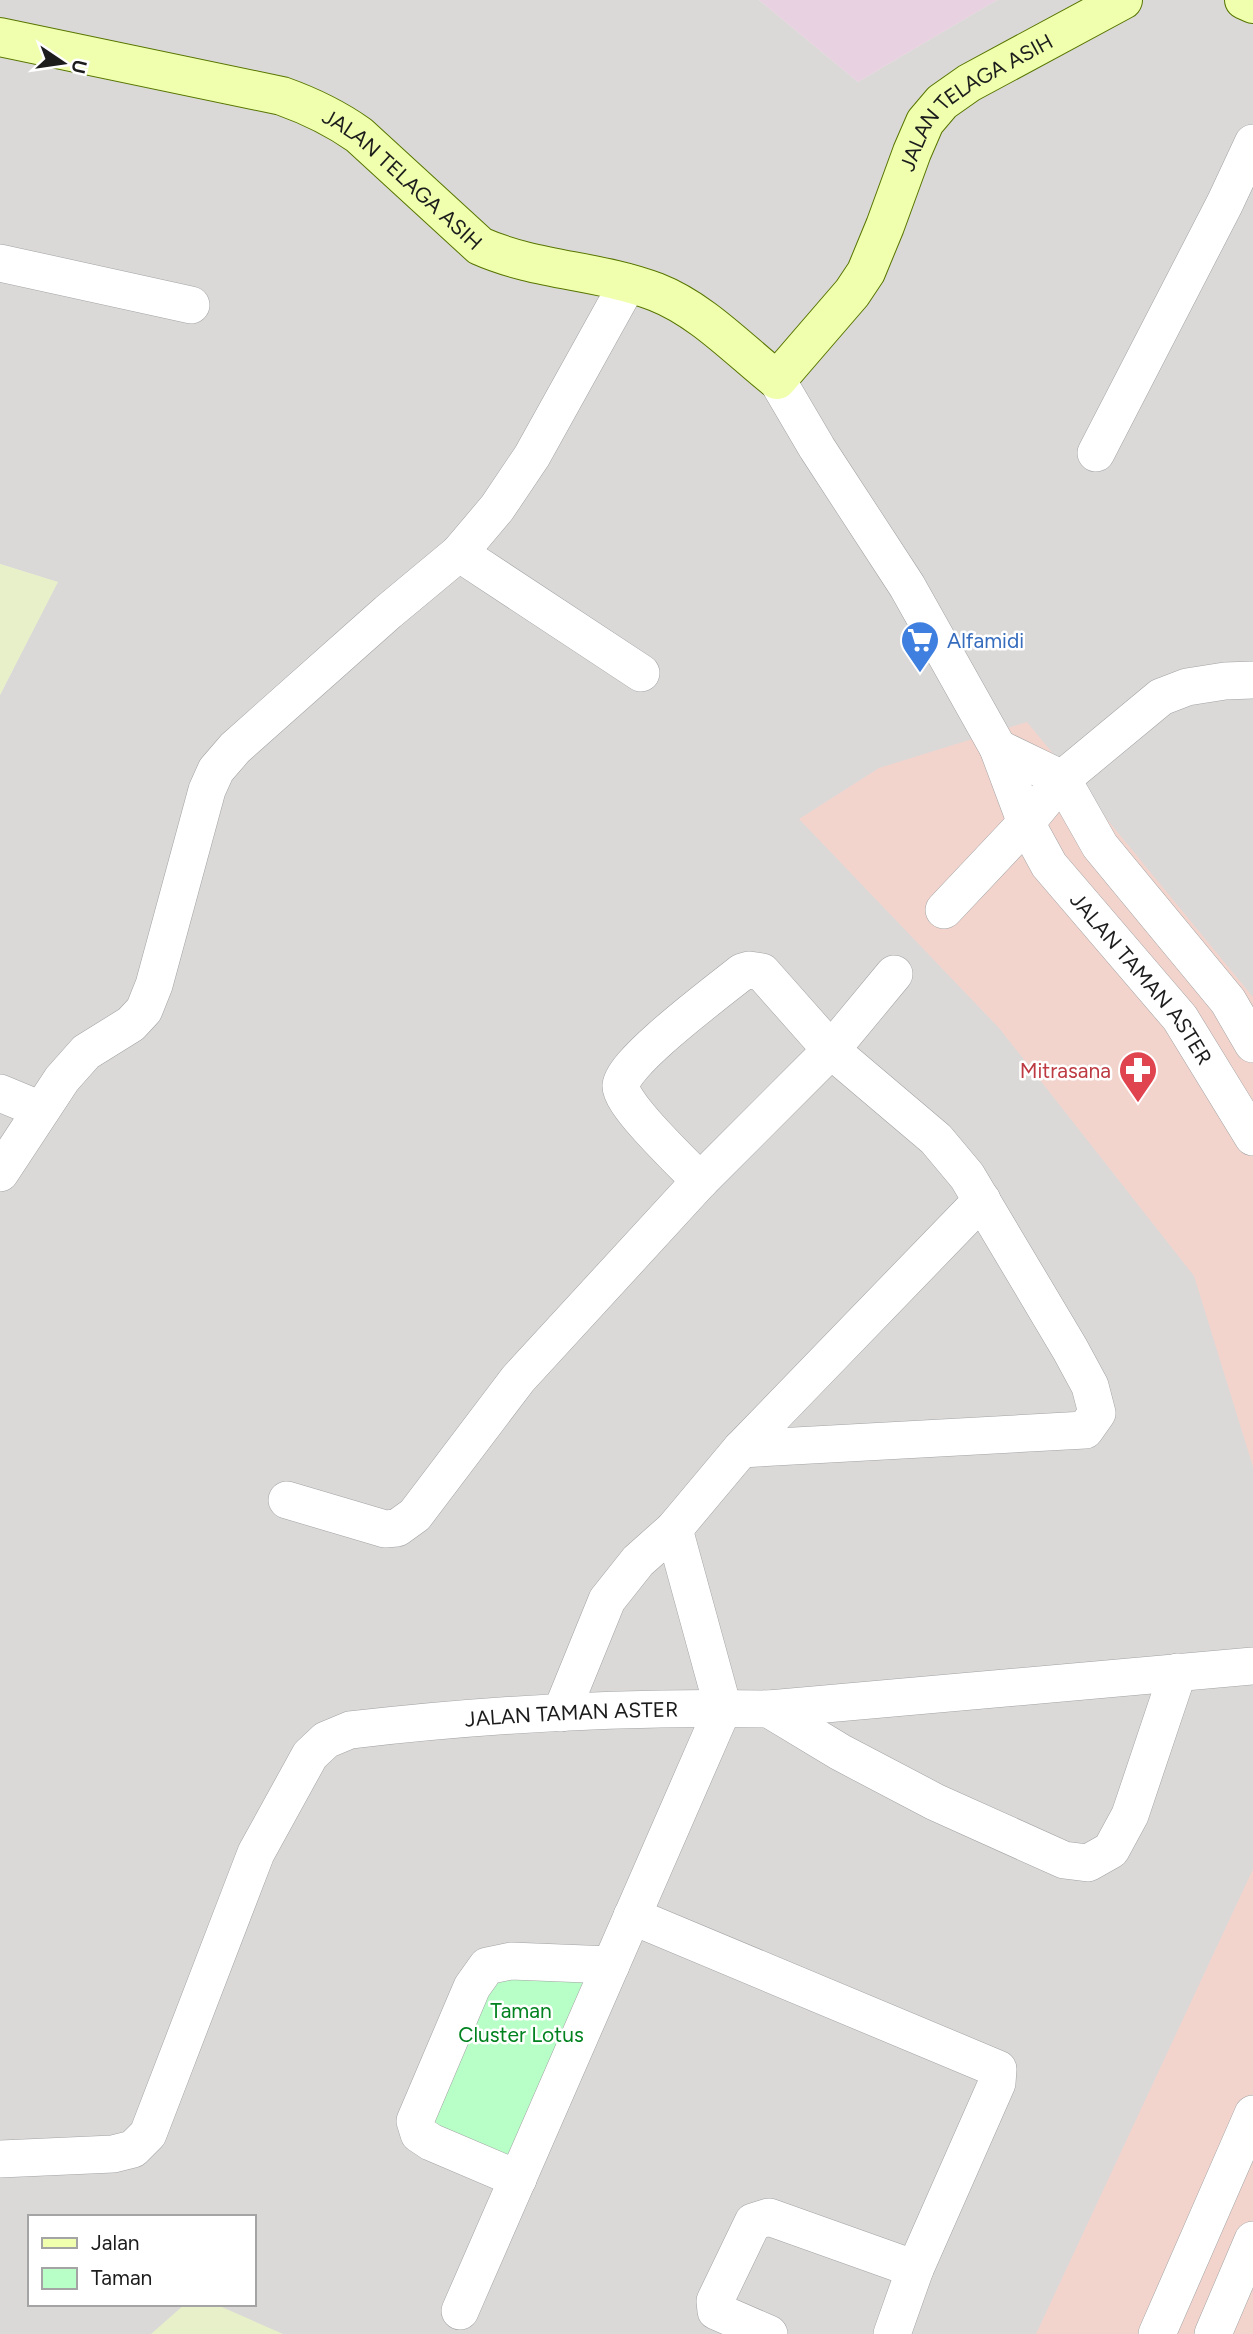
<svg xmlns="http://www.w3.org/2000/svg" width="1253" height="2334" viewBox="0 0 1253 2334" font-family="Figtree,sans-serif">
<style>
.residential{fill:#dad9d8;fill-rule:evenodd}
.commercial{fill:#f2d4cd}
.industrial{fill:#e8d1e0}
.farmland{fill:#e7f0c8}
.park{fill:#b7ffc7}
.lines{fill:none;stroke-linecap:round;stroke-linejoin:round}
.street-casing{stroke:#a3a3a3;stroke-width:38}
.secondary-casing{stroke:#577500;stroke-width:40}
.street{stroke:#fff;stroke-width:37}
.secondary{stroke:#efffad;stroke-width:38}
.labels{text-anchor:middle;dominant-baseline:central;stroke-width:5;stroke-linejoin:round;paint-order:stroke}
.street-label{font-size:21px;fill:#1c1c1c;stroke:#fff}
.shop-label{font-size:21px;fill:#366cbe;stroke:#fff;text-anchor:start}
.health-label{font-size:21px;fill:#be3a42;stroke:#fff;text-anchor:end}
.park-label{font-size:21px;fill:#01821f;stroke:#fff}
</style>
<rect width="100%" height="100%" fill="#eeece0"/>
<!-- residential -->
<path class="residential" d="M 0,0 L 759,0 L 858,82 L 997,0 L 1253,0 L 1253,2334 L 0,2334 L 0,695 L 57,582 L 0,564 ZM 30,2217 L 254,2217 L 254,2304 L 30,2304 Z"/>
<!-- commercial -->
<path class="commercial" d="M 1027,722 L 1253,997 L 1253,1467 L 1194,1276 L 999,1028 L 799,819 L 879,768 Z
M 1253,1869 L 1253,2334 L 1036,2334 Z"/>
<!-- industrial -->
<path class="industrial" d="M 759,0 L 997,0 L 858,82 Z"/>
<!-- farmland -->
<path class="farmland" d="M 0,564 L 58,582 L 0,695 Z
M 185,2304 L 215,2304 L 283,2334 L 151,2334 Z"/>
<!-- park -->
<path class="park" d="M 601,1972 L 513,2167 L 437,2137 L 427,2104 L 489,1973 Z"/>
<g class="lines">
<defs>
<g id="street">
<path d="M 0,263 L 191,305"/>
<path id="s1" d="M 777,380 L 817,448 L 907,586 L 998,748 L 1026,823 L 1049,865 L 1180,1018 L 1253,1137"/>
<path d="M 1096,453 L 1225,203 L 1253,143"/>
<path d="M 459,553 L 641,673"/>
<path d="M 998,748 L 1062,779 L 1100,846 L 1228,1001 L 1253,1044"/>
<path d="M 944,910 L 1026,823 L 1062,779 L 1161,697 L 1187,687 L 1225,681 L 1253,680"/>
<path d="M 0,1093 L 41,1110"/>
<path d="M 0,1173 L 62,1079 L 86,1052 L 131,1024 L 144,1010 L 154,985 L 207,790 L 216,770 L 235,748 L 388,612 L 459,553 L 497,508 L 532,456 L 628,283"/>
<path d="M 700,1181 C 685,1165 620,1104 621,1086 C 621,1063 720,990 742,972 L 749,970 L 762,972 L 831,1050 L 936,1139 L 967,1176 L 1070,1349 L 1090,1386 L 1097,1413 L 1085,1430 L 741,1449"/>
<path d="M 287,1500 L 385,1529 L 397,1528 L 415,1515 L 518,1379 L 700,1181 L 831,1050 L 894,974"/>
<path d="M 769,1709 L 840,1752 L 935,1802 L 1064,1860 L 1088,1863 L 1111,1850 L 1130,1815 L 1178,1672"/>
<path d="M 561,1713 L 607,1600 L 638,1561 L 674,1529 L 741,1449 L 982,1200"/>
<path d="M 632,1916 L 998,2069 L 997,2083 L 915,2269 L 892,2334"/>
<path id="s2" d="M 0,2159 L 113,2154 L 133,2149 L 148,2134 L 256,1853 L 310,1755 L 326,1740 L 350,1730 C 489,1714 630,1706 769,1709 L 1253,1666"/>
<path d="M 518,2179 L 431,2142 L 419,2134 L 415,2121 L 472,1987 L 487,1966 L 511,1961 L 611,1965"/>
<path d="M 460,2311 L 723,1708 L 674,1529"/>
<path d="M 769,2334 L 716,2311 L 715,2301 L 753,2222 L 769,2217 L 915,2269"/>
<path d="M 1157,2334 L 1253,2114"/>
<path d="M 1213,2334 L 1253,2240"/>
</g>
<g id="secondary">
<path d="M 1244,0 L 1253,4"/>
<path id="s3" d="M 0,37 L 282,96 C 310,106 335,118 359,135 L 480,246 C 536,271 599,270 656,292 C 702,310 739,350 777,380 L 852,293 L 866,272 L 885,226 L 912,152 L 925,122 L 942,102 L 969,83 L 1123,0"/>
</g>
</defs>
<!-- street casing -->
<use href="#street" class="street-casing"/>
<!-- secondary casing -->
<use href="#secondary" class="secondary-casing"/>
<!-- street -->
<use href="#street" class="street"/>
<!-- secondary -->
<use href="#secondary" class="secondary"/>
</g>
<!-- icons -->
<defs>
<symbol id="supermarket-pin" viewBox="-11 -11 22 30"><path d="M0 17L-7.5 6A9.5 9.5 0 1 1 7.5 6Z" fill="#3f7fe0" stroke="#fff"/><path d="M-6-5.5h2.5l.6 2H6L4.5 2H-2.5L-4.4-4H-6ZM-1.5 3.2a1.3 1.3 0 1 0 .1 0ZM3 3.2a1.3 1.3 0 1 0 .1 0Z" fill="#fff"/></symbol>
<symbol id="pharmacy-pin" viewBox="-11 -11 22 30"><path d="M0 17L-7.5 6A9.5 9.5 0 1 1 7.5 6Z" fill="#e0444e" stroke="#fff"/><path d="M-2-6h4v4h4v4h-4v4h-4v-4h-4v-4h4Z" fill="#fff"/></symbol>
</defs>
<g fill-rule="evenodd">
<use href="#supermarket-pin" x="898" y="618" width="44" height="60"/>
<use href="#pharmacy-pin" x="1116" y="1048" width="44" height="60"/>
</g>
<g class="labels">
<!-- street labels -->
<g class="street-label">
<text stroke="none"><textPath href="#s3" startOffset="1223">JALAN TELAGA ASIH</textPath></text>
<text stroke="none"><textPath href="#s3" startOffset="436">JALAN TELAGA ASIH</textPath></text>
<text stroke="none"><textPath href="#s1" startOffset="704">JALAN TAMAN ASTER</textPath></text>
<text stroke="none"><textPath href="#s2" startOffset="838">JALAN TAMAN ASTER</textPath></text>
</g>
<!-- shop labels -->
<g class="shop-label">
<text x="947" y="640">Alfamidi</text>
</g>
<!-- health labels -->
<g class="health-label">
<text x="1111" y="1070">Mitrasana</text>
</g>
<!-- park labels -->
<g class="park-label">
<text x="521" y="2010">Taman<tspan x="521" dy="24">Cluster Lotus</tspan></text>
</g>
</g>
<!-- legend -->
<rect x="28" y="2215" width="228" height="91" fill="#ffffff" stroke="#a4a4a4" stroke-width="2"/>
<rect x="42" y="2238" width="35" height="10" fill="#efffad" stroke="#a4a4a4" stroke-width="2"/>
<text x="91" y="2250" font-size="21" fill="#1c1c1c">Jalan</text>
<rect x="42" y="2268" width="35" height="21" fill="#b7ffc7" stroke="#a4a4a4" stroke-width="2"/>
<text x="91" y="2285" font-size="21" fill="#1c1c1c">Taman</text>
<!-- north arrow -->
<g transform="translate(63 63) rotate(103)" stroke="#ffffff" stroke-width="5" paint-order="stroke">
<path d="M0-5L12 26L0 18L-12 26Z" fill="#1c1c1c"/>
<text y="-10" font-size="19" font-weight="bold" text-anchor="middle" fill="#1c1c1c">U</text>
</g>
</svg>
